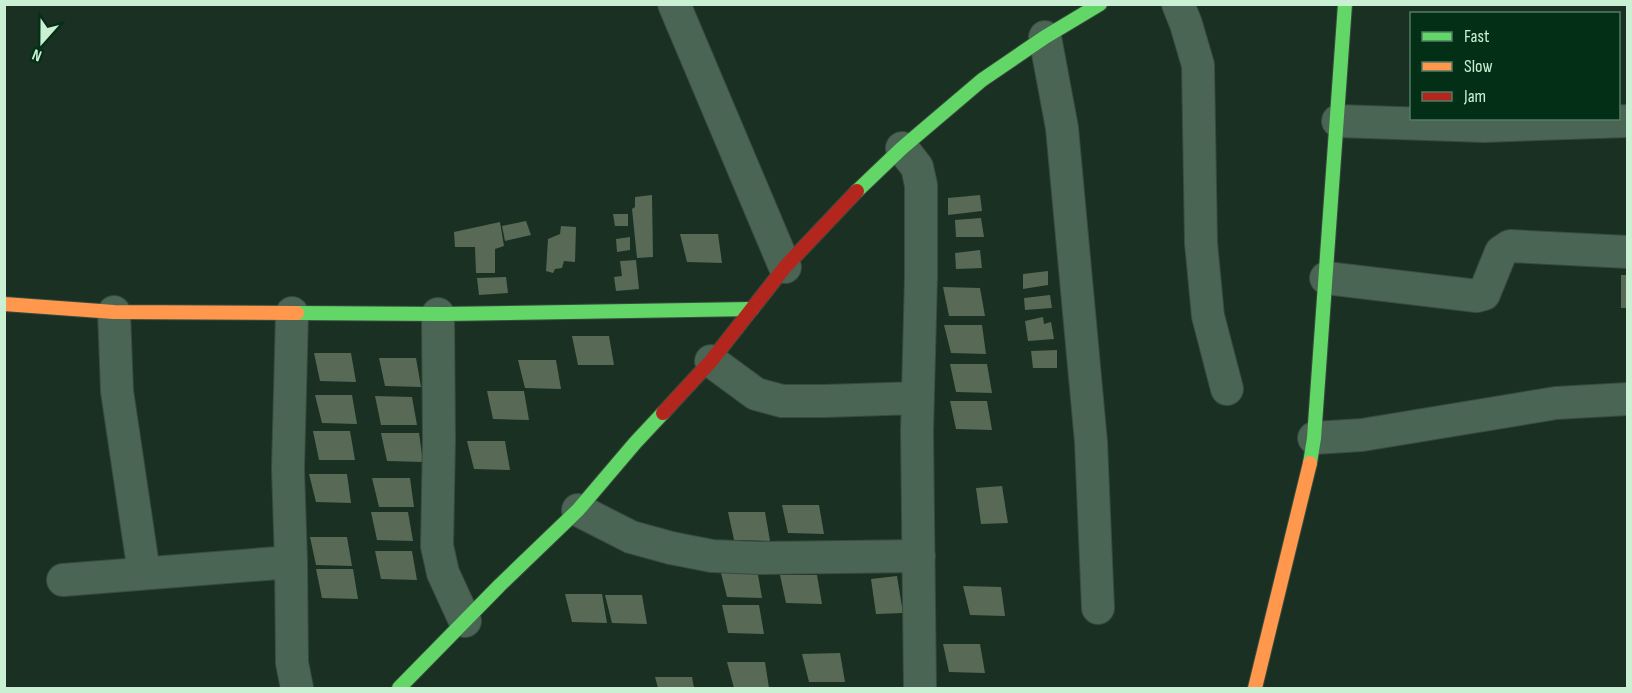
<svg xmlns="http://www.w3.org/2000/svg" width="1632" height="693" viewBox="0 0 1632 693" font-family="'Sofia Sans Condensed',sans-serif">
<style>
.building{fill:#586a56}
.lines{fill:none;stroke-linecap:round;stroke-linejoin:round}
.street-casing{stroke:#384b3e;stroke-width:34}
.fast-casing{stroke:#384b3e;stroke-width:16}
.slow-casing{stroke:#384b3e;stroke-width:16}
.jam-casing{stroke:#384b3e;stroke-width:16}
.street{stroke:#4a6554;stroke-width:32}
.fast{stroke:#63d668;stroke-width:14}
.slow{stroke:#ff974d;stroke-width:14}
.jam{stroke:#b3261e;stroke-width:14}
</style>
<rect width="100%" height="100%" fill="#1a3022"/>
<!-- building -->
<path class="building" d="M 652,195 L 653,257 L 637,258 L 632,209 L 635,207 L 635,197 Z
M 980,195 L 982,211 L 948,215 L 948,198 Z
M 613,214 L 628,214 L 628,226 L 615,226 Z
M 981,218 L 984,237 L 956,237 L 955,220 Z
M 526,221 L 531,235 L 505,241 L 502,226 Z
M 500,222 L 504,246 L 495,249 L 495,273 L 476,273 L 475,247 L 455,247 L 454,232 Z
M 561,226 L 576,227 L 575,262 L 564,261 L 562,268 L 555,269 L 553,273 L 546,271 L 548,239 L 560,234 Z
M 680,234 L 718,234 L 722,263 L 687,262 Z
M 630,237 L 630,250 L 617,252 L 616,239 Z
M 980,250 L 982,268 L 956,269 L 955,253 Z
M 636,260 L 639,289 L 616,291 L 614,277 L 622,276 L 620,261 Z
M 1048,271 L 1048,285 L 1023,289 L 1023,274 Z
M 1621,275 L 1628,275 L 1628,308 L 1621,308 Z
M 506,277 L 508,293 L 479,295 L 477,278 Z
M 943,287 L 980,288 L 985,316 L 949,316 Z
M 1050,295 L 1052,308 L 1025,310 L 1024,298 Z
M 1043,317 L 1044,324 L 1051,322 L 1054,339 L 1028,341 L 1025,321 Z
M 944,325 L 982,325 L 986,354 L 951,353 Z
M 572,336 L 609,336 L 614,365 L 578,365 Z
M 1057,350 L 1057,368 L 1033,368 L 1031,351 Z
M 314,353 L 351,353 L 356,382 L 320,381 Z
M 379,358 L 416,358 L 421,387 L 385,386 Z
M 518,360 L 556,360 L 561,389 L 525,388 Z
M 950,364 L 987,364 L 992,393 L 956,392 Z
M 487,391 L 524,391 L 529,420 L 493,419 Z
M 315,395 L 352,395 L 357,424 L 322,423 Z
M 375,396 L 412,397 L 417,425 L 381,425 Z
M 950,401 L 987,401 L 992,430 L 956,429 Z
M 313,431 L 350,431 L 355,460 L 319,460 Z
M 381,433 L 419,433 L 423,462 L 387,461 Z
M 467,441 L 505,441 L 510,470 L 474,469 Z
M 309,474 L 347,474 L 351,503 L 316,502 Z
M 372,478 L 410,478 L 414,507 L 379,507 Z
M 1002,486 L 1008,523 L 981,524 L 976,488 Z
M 782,505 L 819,505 L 824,534 L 788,533 Z
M 371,512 L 408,512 L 413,541 L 377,540 Z
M 728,512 L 765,512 L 770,541 L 734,540 Z
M 310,537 L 347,537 L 352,566 L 316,565 Z
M 375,551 L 412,551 L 417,580 L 381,579 Z
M 316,569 L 353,569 L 358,599 L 322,598 Z
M 720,569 L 757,569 L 762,598 L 727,597 Z
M 780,575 L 817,575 L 822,604 L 786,603 Z
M 897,576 L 903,613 L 876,614 L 871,579 Z
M 963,586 L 1001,587 L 1005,616 L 970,615 Z
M 565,594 L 602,594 L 607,623 L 572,622 Z
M 605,595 L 642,595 L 647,624 L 612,623 Z
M 722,605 L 759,605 L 764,634 L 728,633 Z
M 943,644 L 980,644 L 985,673 L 949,672 Z
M 840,653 L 845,682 L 809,682 L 802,654 Z
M 727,662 L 765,662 L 769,688 L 734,688 Z
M 655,677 L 692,677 L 694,688 L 658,688 Z"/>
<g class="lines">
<defs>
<path id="street" d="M 674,4 L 785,267
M 1178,4 L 1186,24 L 1198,65 L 1201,243 L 1208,316 L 1227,389
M 1045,37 L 1062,128 L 1091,442 L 1098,608
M 1338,121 L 1484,126 L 1628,121
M 902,148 L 917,167 L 921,185 L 921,277 L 917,431 L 920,688
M 1326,278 L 1477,296 L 1484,294 L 1501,252 L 1510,246 L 1628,252
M 114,312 L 117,391 L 144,573
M 292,313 L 288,469 L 291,562 L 292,663 L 297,688
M 438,314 L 439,440 L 437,546 L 443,573 L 465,621
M 711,361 L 756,394 L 782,401 L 824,401 L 918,398
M 1314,438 L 1362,435 L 1556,403 L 1628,399
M 578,510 L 631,537 L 671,548 L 712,556 L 760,558 L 919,556
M 63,580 L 291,562"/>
<path id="fast" d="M 857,191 L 902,148 L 982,80 L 1045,37 L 1100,4
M 297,313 L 443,314 L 752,309
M 1310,463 L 1314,438 L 1345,4
M 399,688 L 500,585 L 578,510 L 635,443 L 663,413"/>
<path id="slow" d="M 4,304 L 114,312 L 297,313
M 1255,688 L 1310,463"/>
<path id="jam" d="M 663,413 L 711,361 L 785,267 L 857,191"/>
</defs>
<!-- street casing -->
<use href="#street" class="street-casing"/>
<!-- fast casing -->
<use href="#fast" class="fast-casing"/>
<!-- slow casing -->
<use href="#slow" class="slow-casing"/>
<!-- jam casing -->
<use href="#jam" class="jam-casing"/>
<!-- street -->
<use href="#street" class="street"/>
<!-- fast -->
<use href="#fast" class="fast"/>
<!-- slow -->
<use href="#slow" class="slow"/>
<!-- jam -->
<use href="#jam" class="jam"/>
</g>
<!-- border -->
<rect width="1632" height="693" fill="none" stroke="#caf0d4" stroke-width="12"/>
<!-- legend -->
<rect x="1410" y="12" width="210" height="108" fill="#032f17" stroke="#537c63" stroke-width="1.5"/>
<rect x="1422" y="32" width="30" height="9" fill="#63d668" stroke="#537c63" stroke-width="1.5"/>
<text x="1464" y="42" font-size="18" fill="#caf0d4">Fast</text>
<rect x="1422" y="62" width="30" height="9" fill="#ff974d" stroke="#537c63" stroke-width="1.5"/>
<text x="1464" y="72" font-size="18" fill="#caf0d4">Slow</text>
<rect x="1422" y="92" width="30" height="9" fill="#b3261e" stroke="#537c63" stroke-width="1.5"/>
<text x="1464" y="102" font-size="18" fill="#caf0d4">Jam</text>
<!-- north arrow -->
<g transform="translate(42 42) rotate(201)" stroke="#032f17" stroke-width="4.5" paint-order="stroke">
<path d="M0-4.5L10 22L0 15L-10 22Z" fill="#caf0d4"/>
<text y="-9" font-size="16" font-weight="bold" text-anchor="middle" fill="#caf0d4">N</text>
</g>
</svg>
